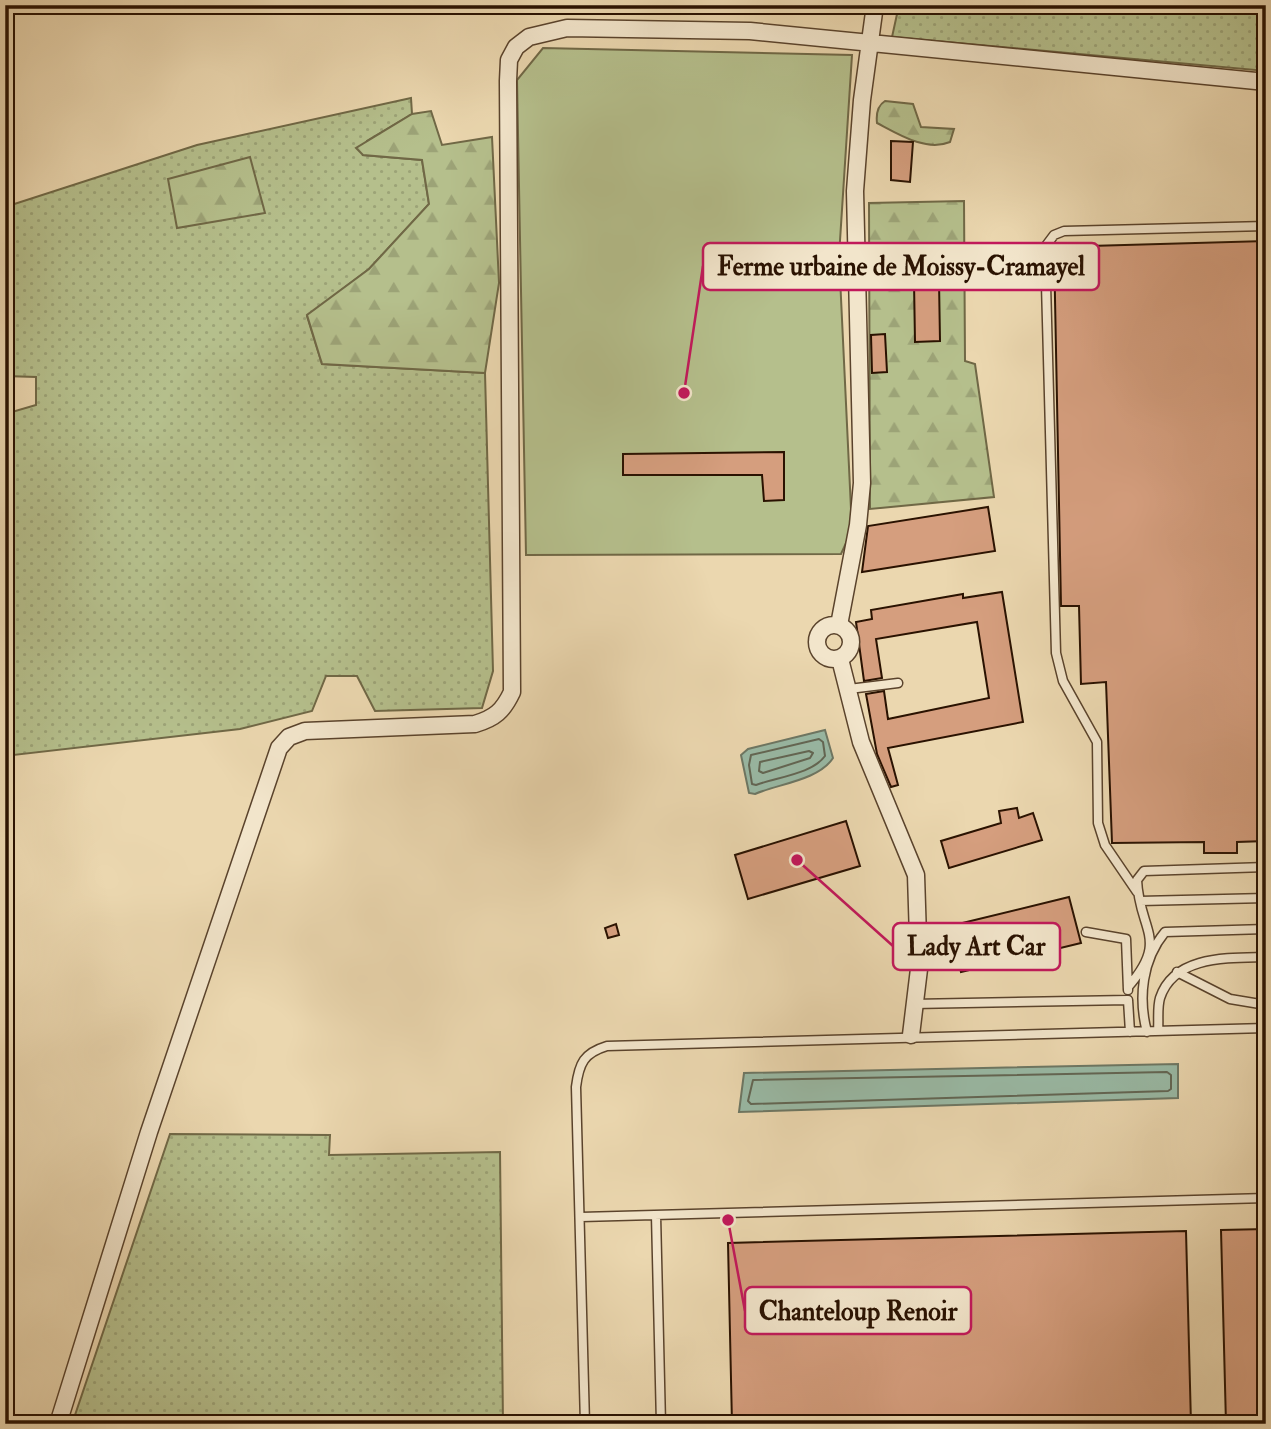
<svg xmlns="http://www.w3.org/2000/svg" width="1271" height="1429" viewBox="0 0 1271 1429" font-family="'IM FELL Double Pica',serif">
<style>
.grass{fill:url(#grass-dots);stroke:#706846;stroke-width:2}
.forest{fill:url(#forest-firs);stroke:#706846;stroke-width:2}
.garden{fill:#b5bf8c;stroke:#706846;stroke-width:2}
.water{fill:#99baa6;stroke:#6d7764;stroke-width:2}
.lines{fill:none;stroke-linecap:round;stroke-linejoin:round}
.shore{stroke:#626654;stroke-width:2}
.building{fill:#d59e7e;stroke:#2a1201;stroke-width:2}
.service-casing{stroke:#5a432c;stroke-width:11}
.minor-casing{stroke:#5a432c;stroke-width:19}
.service{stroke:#f2e5cb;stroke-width:8}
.minor{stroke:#f2e5cb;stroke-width:16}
.leader{fill:none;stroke:#c2185b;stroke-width:2.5}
.callout-dot{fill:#c2185b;stroke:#f2e5cb;stroke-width:2.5}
.callout{fill:#f2e5cb;stroke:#c2185b;stroke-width:2.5}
.callout-label{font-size:26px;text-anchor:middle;font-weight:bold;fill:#2a1201}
</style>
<defs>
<pattern id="grass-dots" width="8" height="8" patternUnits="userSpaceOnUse" patternTransform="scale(1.75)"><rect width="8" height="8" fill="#b5bf8c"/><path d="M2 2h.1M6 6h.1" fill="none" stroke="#9ca377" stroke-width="1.8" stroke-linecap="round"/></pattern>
<pattern id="forest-firs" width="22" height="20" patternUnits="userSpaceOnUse" patternTransform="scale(1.75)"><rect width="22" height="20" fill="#b5bf8c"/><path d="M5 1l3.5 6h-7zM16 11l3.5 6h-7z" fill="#9ca377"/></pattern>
</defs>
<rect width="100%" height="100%" fill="#ebd7af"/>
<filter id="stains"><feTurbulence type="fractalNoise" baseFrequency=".00286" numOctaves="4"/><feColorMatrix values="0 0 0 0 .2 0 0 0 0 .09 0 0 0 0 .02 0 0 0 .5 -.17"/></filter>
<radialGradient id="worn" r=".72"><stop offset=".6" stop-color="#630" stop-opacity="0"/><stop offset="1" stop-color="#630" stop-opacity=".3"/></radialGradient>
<!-- grass -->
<path class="grass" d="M 899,5 L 1266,5 L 1266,71 L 892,37 Z
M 411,98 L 412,114 L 367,141 L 363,155 L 422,160 L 429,204 L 369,269 L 307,316 L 322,364 L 485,373 L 493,671 L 482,708 L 375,711 L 357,676 L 326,676 L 312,711 L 240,729 L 5,756 L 5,414 L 36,405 L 36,377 L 5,376 L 5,207 L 197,145 Z
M 170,1134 L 330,1135 L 329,1155 L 500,1152 L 503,1424 L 72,1424 Z"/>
<!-- forest -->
<path class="forest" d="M 885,101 L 913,104 L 921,127 L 954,129 L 950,142 C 926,152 898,134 877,123 C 876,114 877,106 885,101 Z
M 431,111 L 442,145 L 492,137 L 499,283 L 485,373 L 322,364 L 307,315 L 369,269 L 429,204 L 422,160 L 363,155 L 356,148 L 412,114 Z
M 250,157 L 265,213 L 177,228 L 168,179 Z
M 964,201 L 965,361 L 975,364 L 994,497 L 870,509 L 869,203 Z"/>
<!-- garden -->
<path class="garden" d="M 543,48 L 852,55 L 839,256 L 852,530 L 841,554 L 526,555 L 517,80 Z"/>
<!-- water -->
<path class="water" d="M 825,730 L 833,758 C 819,780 778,784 755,794 L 749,793 L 741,755 L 748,749 Z
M 1178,1064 L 1178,1098 L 739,1112 L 744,1073 Z"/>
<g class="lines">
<!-- shore -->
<path class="shore" d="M 819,739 L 823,742 L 825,756 C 812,774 777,777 756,785 L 752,784 L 749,765 L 751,755 Z
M 809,751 L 813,753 L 810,758 L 763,773 L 759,771 L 760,762 Z
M 1167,1072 L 1171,1075 L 1171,1089 L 1168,1091 L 751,1104 L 748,1101 L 753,1080 Z"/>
</g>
<!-- building -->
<path class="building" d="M 891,141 L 913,142 L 910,182 L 891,180 Z
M 1266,241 L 1266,841 L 1237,842 L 1237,853 L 1204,853 L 1204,842 L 1112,843 L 1106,682 L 1081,684 L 1079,606 L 1061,606 L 1054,247 Z
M 939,281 L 940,341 L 915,342 L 914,282 Z
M 885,334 L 887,372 L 872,373 L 871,335 Z
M 784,452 L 784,500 L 764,501 L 762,475 L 623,475 L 623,454 Z
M 988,507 L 995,551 L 862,572 L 868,526 Z
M 1002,592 L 1023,722 L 888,748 L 898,785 L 891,787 L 877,754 L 866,694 L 884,691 L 888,719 L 989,698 L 977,622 L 876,639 L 882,678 L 864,681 L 856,622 L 872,619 L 871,610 L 963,594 L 963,598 Z
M 1017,808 L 1019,818 L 1033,813 L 1042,840 L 949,868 L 941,841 L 1001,823 L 999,811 Z
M 846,821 L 860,866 L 748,899 L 735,855 Z
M 1069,897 L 1081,943 L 961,972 L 950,926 Z
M 616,924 L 619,935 L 608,938 L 605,928 Z
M 1266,1229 L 1266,1424 L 1226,1424 L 1221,1230 Z
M 1186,1231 L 1191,1424 L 732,1424 L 728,1243 Z"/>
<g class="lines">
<defs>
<path id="service" d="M 849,689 L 898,683
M 1137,892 L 1105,845 L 1098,823 L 1097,742 L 1063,681 L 1056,653 L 1045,247 L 1054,235 L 1064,231 L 1266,226
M 1140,901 L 1266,898
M 1086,932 L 1126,939 L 1128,990
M 1177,972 L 1230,999 L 1266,1005
M 1128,987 C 1170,939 1139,931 1137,880 L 1144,871 L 1266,867
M 913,1004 L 1128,1000 L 1130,1032
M 1158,1031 C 1159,1021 1157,1008 1160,998 C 1174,955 1229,958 1266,957
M 1147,1032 C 1138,998 1142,960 1165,932 L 1266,929
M 656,1215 L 661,1424
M 581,1217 L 1266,1198
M 585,1424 L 576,1087 C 579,1063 584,1053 607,1046 L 1266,1028"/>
<path id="minor" d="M817 642a17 17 0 1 1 34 0a17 17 0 1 1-34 0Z
M 839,625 L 858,525 L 862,483 L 855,191 L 862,100 L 875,5
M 840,659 L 861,742 L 916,875 L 919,969 L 911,1035
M 58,1424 L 149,1132 L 279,748 L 289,737 L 305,731 L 475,724 C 495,718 503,711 512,692 L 508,81 L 509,60 L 516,47 L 529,37 L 567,28 L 750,31 L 1266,82"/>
</defs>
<!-- service casing -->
<use href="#service" class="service-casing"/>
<!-- minor casing -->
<use href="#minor" class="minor-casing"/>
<!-- service -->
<use href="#service" class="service"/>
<!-- minor -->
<use href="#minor" class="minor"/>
</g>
<!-- callouts -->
<path class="leader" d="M684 393L703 266M797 860L893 946M728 1220L745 1311"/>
<g class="callout-dot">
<circle cx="684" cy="393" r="7"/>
<circle cx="797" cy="860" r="7"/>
<circle cx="728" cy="1220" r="7"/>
</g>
<g class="callout">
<rect x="703" y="243" width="396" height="47" rx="7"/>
<rect x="893" y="923" width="167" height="47" rx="7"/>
<rect x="745" y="1287" width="226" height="47" rx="7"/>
</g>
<g class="callout-label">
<text x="901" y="275">Ferme urbaine de Moissy-Cramayel</text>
<text x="976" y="955">Lady Art Car</text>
<text x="858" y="1320">Chanteloup Renoir</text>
</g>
<!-- margin -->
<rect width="1271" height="1429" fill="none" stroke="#ebd7af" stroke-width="28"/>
<rect x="7" y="7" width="1257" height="1415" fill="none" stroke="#2a1201" stroke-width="3.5"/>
<rect x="14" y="14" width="1243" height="1401" fill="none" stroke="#2a1201" stroke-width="2"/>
<rect width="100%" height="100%" filter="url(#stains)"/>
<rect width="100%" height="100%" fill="url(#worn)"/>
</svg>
